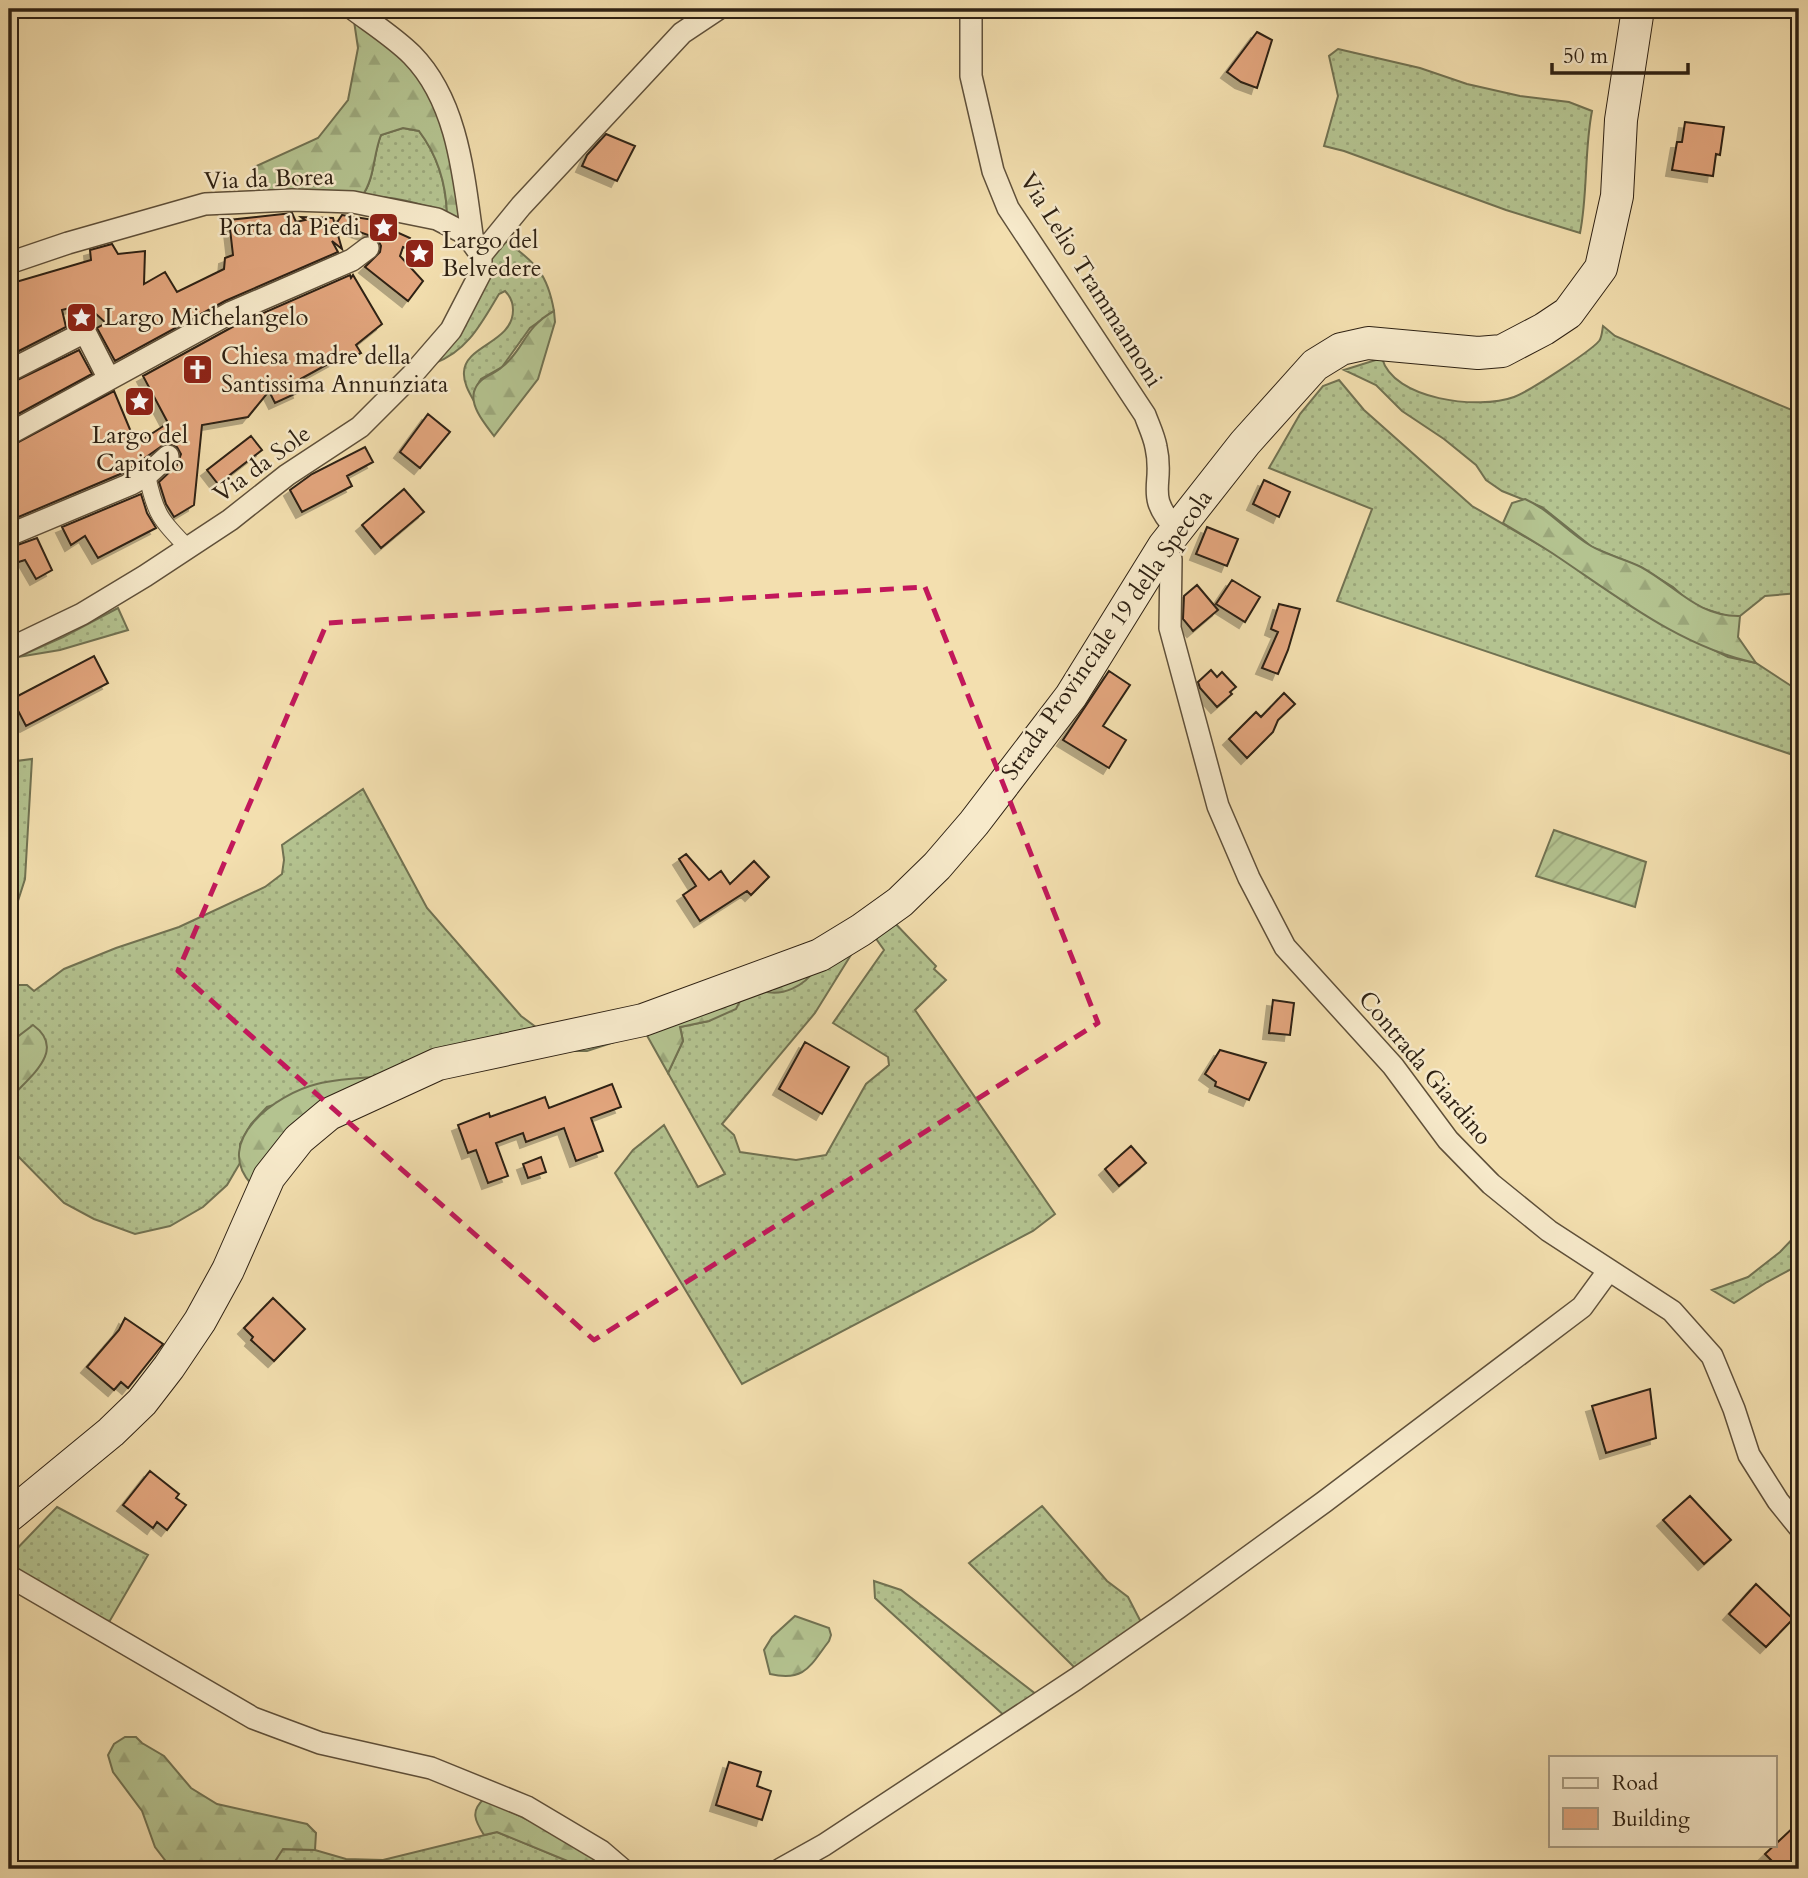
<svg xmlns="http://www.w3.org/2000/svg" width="1808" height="1878" viewBox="0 0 1808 1878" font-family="Cardo,serif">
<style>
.grass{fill:url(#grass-dots);stroke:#717252;stroke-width:2}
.forest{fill:url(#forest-firs);stroke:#717252;stroke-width:2}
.garden{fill:url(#garden-furrows);stroke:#717252;stroke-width:2}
.building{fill:#e2a57d;stroke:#2e2113;stroke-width:2;filter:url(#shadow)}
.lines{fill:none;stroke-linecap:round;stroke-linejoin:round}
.pedestrian-casing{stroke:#5f503a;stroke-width:18}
.minor-casing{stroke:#5f503a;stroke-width:24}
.secondary-casing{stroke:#2e2113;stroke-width:34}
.pedestrian{stroke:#f7eacb;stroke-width:16}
.minor{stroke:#f7eacb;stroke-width:21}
.secondary{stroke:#f7eacb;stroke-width:32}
.marked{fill:none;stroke:#c2185b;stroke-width:5;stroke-dasharray:14 9;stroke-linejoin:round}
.labels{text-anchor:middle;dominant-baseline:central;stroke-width:5;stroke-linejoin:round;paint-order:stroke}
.street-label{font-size:24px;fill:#2e2113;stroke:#f7eacb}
.poi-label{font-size:24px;fill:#2e2113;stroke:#f7eacb;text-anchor:start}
</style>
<defs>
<pattern id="grass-dots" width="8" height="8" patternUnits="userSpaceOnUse" patternTransform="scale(1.75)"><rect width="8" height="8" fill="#b4c390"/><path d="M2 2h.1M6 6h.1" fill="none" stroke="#9ba77b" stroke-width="1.8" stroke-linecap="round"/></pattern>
<pattern id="forest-firs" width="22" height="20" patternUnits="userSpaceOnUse" patternTransform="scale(1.75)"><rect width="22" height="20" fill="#b4c390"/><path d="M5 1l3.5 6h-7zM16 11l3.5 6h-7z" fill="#9ba77b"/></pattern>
<pattern id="garden-furrows" width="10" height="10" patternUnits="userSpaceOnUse" patternTransform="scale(1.75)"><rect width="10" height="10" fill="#b4c390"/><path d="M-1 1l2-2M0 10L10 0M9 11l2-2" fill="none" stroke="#9ba77b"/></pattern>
<filter id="shadow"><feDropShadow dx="-6" dy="6" stdDeviation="0" flood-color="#0004"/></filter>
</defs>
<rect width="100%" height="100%" fill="#f3dfaf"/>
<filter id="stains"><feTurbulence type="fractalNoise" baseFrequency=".00286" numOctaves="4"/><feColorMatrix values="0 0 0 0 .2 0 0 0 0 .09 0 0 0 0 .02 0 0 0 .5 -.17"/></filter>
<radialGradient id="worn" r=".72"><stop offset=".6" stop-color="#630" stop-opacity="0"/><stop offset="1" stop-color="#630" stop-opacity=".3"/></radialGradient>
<!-- grass -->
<path class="grass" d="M 1338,49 L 1420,68 L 1467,84 L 1520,96 L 1569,102 L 1592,111 C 1584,152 1588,193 1580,233 L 1506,210 L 1344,151 L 1324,146 L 1338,96 L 1329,56 Z
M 403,128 L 419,131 C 438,156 446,183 447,214 C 419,202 392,196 362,196 C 375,178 373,155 381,135 Z
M 503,239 C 535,263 547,271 554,311 L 530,328 L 502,367 L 481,379 L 474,392 L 475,403 C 470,394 463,383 464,372 C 465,345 513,343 513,310 C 513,302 511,297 505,291 L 499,294 C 482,322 468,351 435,363 L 489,257 Z
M 1603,326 L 1615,336 L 1799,413 L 1799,593 L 1765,596 L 1740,616 L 1727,616 L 1693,605 L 1673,587 L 1640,567 L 1592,547 L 1542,507 L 1502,491 L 1486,480 L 1476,465 L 1444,439 L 1402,411 L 1376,385 L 1344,370 L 1382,358 C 1393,400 1479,410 1514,397 C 1528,392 1591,351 1599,341 C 1602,337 1602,331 1603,326 Z
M 1339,380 L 1364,410 L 1472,506 L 1555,554 L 1619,598 L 1668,627 L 1728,657 L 1756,663 L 1799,691 L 1799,757 L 1337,601 L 1372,509 L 1269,468 L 1300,414 L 1323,386 Z
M 118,608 L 128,630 L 60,650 L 18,657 L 63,637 Z
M 32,759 L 25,879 L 16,907 L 9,895 L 9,762 Z
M 363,789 L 427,908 L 521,1016 L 540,1030 L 267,1107 L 251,1124 L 240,1144 L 240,1163 L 227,1185 L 203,1207 L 170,1226 L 135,1234 L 94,1219 L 64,1203 L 9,1147 L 9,1100 L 20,1087 L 16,1037 L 9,1048 L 9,985 L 27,985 L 34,991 L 64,969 L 116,948 L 179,927 L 265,887 L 282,874 L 284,860 L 282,845 Z
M 890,918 L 936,966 L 934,969 L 946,980 L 915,1010 L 1055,1214 L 1033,1231 L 742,1384 L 615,1173 L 633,1150 L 664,1125 L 698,1187 L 725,1174 L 668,1073 L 683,1041 L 680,1027 L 709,1021 L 740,1001 L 815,969 L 859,942 L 815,1013 L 722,1124 L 734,1135 L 740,1152 L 796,1160 L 826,1155 L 866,1084 L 889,1065 L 888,1057 L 833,1023 L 884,950 L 872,933 Z
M 1799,1232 L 1799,1265 L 1767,1282 L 1734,1303 L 1712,1290 L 1748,1277 L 1780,1252 Z
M 1042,1506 L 1107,1581 L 1128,1597 L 1143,1626 L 1079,1672 L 969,1563 Z
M 57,1507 L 148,1555 L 108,1624 L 9,1566 L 9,1557 Z
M 874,1581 L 901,1590 L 1041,1698 L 1008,1719 L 875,1598 Z
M 497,1832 L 587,1869 L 270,1869 L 282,1849 L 315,1850 L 346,1859 L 383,1860 Z"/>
<!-- forest -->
<path class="forest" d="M 354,21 L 392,46 L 420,76 L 443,120 L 465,222 L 447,214 C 446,183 438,156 419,131 L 403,128 L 381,135 C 373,155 375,178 362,196 L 261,191 L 255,182 L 252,168 L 318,138 L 348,100 L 358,48 Z
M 554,311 L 555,322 L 538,379 L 494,436 C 486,425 470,407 474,392 C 478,377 492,376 502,367 C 525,349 523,328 554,311 Z
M 1525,499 C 1550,510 1567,532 1591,546 C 1606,555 1625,559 1641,567 C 1676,586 1698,617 1740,616 L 1738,637 L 1756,663 C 1683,648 1619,598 1558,557 C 1540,545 1521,534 1503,523 L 1512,503 Z
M 815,969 C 805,986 782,997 763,991 L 740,1001 L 736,1009 L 709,1021 L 680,1027 L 683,1041 L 668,1073 L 645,1032 L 587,1051 L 562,1051 Z
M 33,1025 C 69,1051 26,1079 9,1100 L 9,1048 L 16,1038 Z
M 376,1077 L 252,1185 C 211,1141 276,1094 317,1084 C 336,1079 356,1078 376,1077 Z
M 795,1616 L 829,1628 L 831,1635 L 829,1641 C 810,1666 805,1682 770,1674 L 764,1650 L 772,1637 Z
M 125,1737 L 136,1737 L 142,1743 L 164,1756 L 191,1788 L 217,1804 L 307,1824 L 316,1833 L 315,1850 L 283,1849 L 270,1869 L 171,1868 L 155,1847 L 142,1811 L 113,1772 L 108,1755 L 114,1744 Z
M 484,1799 L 562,1836 L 616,1869 L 587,1869 L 497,1832 L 484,1835 C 475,1821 470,1811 484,1799 Z"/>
<!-- garden -->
<path class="garden" d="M 1554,830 L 1646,862 L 1635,907 L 1536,876 Z"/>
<!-- building -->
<path class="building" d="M 1257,32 L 1272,40 L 1257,88 L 1241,82 L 1227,72 Z
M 1685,122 L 1724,127 L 1720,155 L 1716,154 L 1713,176 L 1672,170 L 1677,142 L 1682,142 Z
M 606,134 L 635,146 L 617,181 L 582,166 L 587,155 Z
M 292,213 L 296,222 L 305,220 L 301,217 L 333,218 L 342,249 L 332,241 L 338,252 L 225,301 L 115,361 L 97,328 L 106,323 L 85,304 L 62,310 L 66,327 L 9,356 L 9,284 L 91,260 L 90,250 L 112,244 L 118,254 L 145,251 L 144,284 L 165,272 L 177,292 L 224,269 L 225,258 L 233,255 L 229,220 Z
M 342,215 L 374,220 L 374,222 L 410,238 L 406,248 L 403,247 L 400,256 L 423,281 L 408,301 L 365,267 L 380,252 L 381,246 L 377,238 L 336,224 Z
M 350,275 L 351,278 L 353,275 L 382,324 L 356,345 L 361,353 L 348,359 L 346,354 L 295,382 L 299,392 L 275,403 L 269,391 L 248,417 L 202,425 L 194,505 L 174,517 L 166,504 L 159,482 L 177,465 L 181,454 L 177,447 L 166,443 L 125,472 L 9,521 L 9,447 L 114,391 L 136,444 L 168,423 L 143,376 L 236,325 Z
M 79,350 L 92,374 L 9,419 L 9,384 Z
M 428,414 L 450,432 L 420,468 L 400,452 Z
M 251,436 L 262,450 L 218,484 L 207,470 Z
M 365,447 L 373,462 L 347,476 L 352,486 L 302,512 L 290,490 L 312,474 Z
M 1264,480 L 1290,492 L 1279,517 L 1253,504 Z
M 404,489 L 424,512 L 381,548 L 362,525 Z
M 141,494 L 147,513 L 156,528 L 98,558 L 85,536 L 71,545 L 62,527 Z
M 1207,527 L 1238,539 L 1227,566 L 1196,554 Z
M 37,538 L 52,570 L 36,579 L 25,560 L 9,565 L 9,548 Z
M 1232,580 L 1260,597 L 1245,622 L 1216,604 Z
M 1197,585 L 1218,610 L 1193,631 L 1183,619 L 1184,596 Z
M 1279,604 L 1300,609 L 1288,650 L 1278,674 L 1262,668 L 1278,632 L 1271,629 Z
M 94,656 L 108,683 L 26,726 L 12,699 Z
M 1211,670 L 1217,677 L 1222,672 L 1236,687 L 1230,692 L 1232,694 L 1217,707 L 1200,688 L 1198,682 Z
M 1109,671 L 1130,685 L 1103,726 L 1126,740 L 1109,768 L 1063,740 Z
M 1284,693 L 1295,704 L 1278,720 L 1273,732 L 1247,758 L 1229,739 L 1256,712 L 1261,717 Z
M 686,854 L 709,880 L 721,871 L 730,884 L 754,861 L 769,877 L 751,895 L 747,891 L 700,921 L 683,895 L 696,886 L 679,859 Z
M 1273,1000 L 1294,1003 L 1290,1035 L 1269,1033 Z
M 805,1042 L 849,1067 L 822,1114 L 779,1089 Z
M 1220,1050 L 1266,1063 L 1249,1100 L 1215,1086 L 1216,1082 L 1205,1074 Z
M 612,1084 L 621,1107 L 591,1118 L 603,1151 L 576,1161 L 564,1128 L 526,1142 L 523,1133 L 496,1143 L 508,1176 L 488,1183 L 476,1150 L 468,1153 L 458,1125 L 489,1113 L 490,1117 L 545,1097 L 549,1108 Z
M 1131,1146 L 1146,1163 L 1119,1186 L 1105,1169 Z
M 541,1157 L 546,1172 L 528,1178 L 523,1164 Z
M 273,1298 L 305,1329 L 274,1361 L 251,1340 L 253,1337 L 244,1328 Z
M 125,1318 L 163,1344 L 128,1388 L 121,1382 L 114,1390 L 87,1367 L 119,1330 Z
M 1650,1389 L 1656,1438 L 1606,1453 L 1592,1406 Z
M 150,1471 L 179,1494 L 176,1498 L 186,1505 L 167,1530 L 157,1522 L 153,1528 L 123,1505 Z
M 1690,1496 L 1731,1540 L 1704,1564 L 1663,1520 Z
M 1756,1584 L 1793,1619 L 1766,1647 L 1729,1614 Z
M 729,1762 L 761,1772 L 757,1786 L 771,1791 L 762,1820 L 716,1805 Z
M 1799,1822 L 1799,1869 L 1780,1869 L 1765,1854 Z"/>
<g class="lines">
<defs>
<path id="pedestrian" d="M 147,475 C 155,514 161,521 188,548"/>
<path id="minor" d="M 353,9 C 373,24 395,38 412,55 C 459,103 464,180 473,242
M 971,9 L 971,76 L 993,171 L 1008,208 L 1145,415 C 1149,426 1154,436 1156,447 C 1165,486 1143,494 1177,530
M 481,255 L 521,206 L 682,33 L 718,9
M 9,263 L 68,243 L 205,204 L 292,200 L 353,202 L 437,219 L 466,234 L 481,255
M 9,371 L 83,333 L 86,334 L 109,379
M 9,434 L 230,313 L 352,260 L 368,248
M 9,535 L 131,484 L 147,475 L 168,456
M 1164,546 L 1171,559 L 1170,628 L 1218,806 L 1249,878 L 1285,947 L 1393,1066 L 1448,1140 L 1491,1184 L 1549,1231 L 1672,1311 L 1712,1356 L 1734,1409 L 1749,1455 L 1778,1501 L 1799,1527
M 9,649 L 82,614 L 145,576 L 230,520 L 287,475 L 360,427 L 412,375 L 451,330 L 481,272 L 481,255
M 9,1576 L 253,1718 L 320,1743 L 431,1768 L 527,1807 L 601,1851 L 622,1869
M 781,1869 L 824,1845 L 1076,1679 L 1178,1608 L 1324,1502 L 1582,1307 L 1609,1270"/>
<path id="secondary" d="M 9,1516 L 111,1432 L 142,1402 L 169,1367 L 200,1321 L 228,1270 L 269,1177 L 299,1139 L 329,1114 L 438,1064 L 643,1020 L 820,955 L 861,930 L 900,902 L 937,866 L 974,823 L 1071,696 L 1164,546 L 1245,443 L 1315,365 L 1341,349 L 1368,343 L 1478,353 L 1502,351 L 1544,329 L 1568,313 L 1601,268 L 1617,196 L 1621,120 L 1638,9"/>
</defs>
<!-- pedestrian casing -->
<use href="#pedestrian" class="pedestrian-casing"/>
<!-- minor casing -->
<use href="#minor" class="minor-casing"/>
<!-- secondary casing -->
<use href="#secondary" class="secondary-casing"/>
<!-- pedestrian -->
<use href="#pedestrian" class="pedestrian"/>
<!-- minor -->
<use href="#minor" class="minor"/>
<!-- secondary -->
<use href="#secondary" class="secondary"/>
</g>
<!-- marked area -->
<path class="marked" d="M 925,587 L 1098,1023 L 594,1340 L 178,971 L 327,623 Z"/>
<!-- icons -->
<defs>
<symbol id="sight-square" viewBox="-11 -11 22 22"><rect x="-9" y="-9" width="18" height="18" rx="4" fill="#8f2418" stroke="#f7eacb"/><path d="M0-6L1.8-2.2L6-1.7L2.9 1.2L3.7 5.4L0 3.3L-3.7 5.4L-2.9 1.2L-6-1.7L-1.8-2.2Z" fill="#fff"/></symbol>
<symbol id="church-square" viewBox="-11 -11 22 22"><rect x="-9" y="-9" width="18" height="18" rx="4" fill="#8f2418" stroke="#f7eacb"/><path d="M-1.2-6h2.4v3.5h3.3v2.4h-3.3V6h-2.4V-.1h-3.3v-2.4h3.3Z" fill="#fff"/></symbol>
</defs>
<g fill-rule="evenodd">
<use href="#sight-square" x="366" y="210" width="35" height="35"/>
<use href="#sight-square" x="402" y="236" width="35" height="35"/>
<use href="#sight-square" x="64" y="300" width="35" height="35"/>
<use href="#church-square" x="180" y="352" width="35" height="35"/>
<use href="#sight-square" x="122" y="384" width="35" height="35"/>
</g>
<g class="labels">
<!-- street labels -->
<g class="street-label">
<text transform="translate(269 179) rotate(-2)">Via da Borea</text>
<text transform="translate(1091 280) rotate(58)">Via Lelio Trammannoni</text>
<text transform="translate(262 464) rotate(-36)">Via da Sole</text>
<text transform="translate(1107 635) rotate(-55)">Strada Provinciale 19 della Specola</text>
<text transform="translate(1425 1068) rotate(50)">Contrada Giardino</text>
</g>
<!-- poi labels -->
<g class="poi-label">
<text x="360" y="227" text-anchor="end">Porta da Piedi</text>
<text x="442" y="240">Largo del<tspan x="442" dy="28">Belvedere</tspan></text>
<text x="104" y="317">Largo Michelangelo</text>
<text x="221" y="356">Chiesa madre della<tspan x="221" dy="28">Santissima Annunziata</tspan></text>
<text x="140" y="435" text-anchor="middle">Largo del<tspan x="140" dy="28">Capitolo</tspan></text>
</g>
</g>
<!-- margin -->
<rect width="1808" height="1878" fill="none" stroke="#f3dfaf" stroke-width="35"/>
<rect x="10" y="10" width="1787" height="1857" fill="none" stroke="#2e2113" stroke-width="3.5"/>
<rect x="18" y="18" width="1773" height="1843" fill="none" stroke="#2e2113" stroke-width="2"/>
<!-- legend -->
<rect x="1549" y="1756" width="228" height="91" fill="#f7eacb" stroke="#a79a81" stroke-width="2"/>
<rect x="1563" y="1778" width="35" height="10" fill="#f7eacb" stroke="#a79a81" stroke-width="2"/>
<text x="1612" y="1790" font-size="21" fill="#2e2113">Road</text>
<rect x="1563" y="1808" width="35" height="21" fill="#e2a57d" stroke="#a79a81" stroke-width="2"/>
<text x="1612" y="1826" font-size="21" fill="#2e2113">Building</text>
<!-- scale -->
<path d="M1552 63v10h136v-10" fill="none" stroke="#2e2113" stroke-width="3.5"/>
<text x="1563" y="63" font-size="21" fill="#2e2113" stroke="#f7eacb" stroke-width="5" paint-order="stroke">50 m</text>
<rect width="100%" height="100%" filter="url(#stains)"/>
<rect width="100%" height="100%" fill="url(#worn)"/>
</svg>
